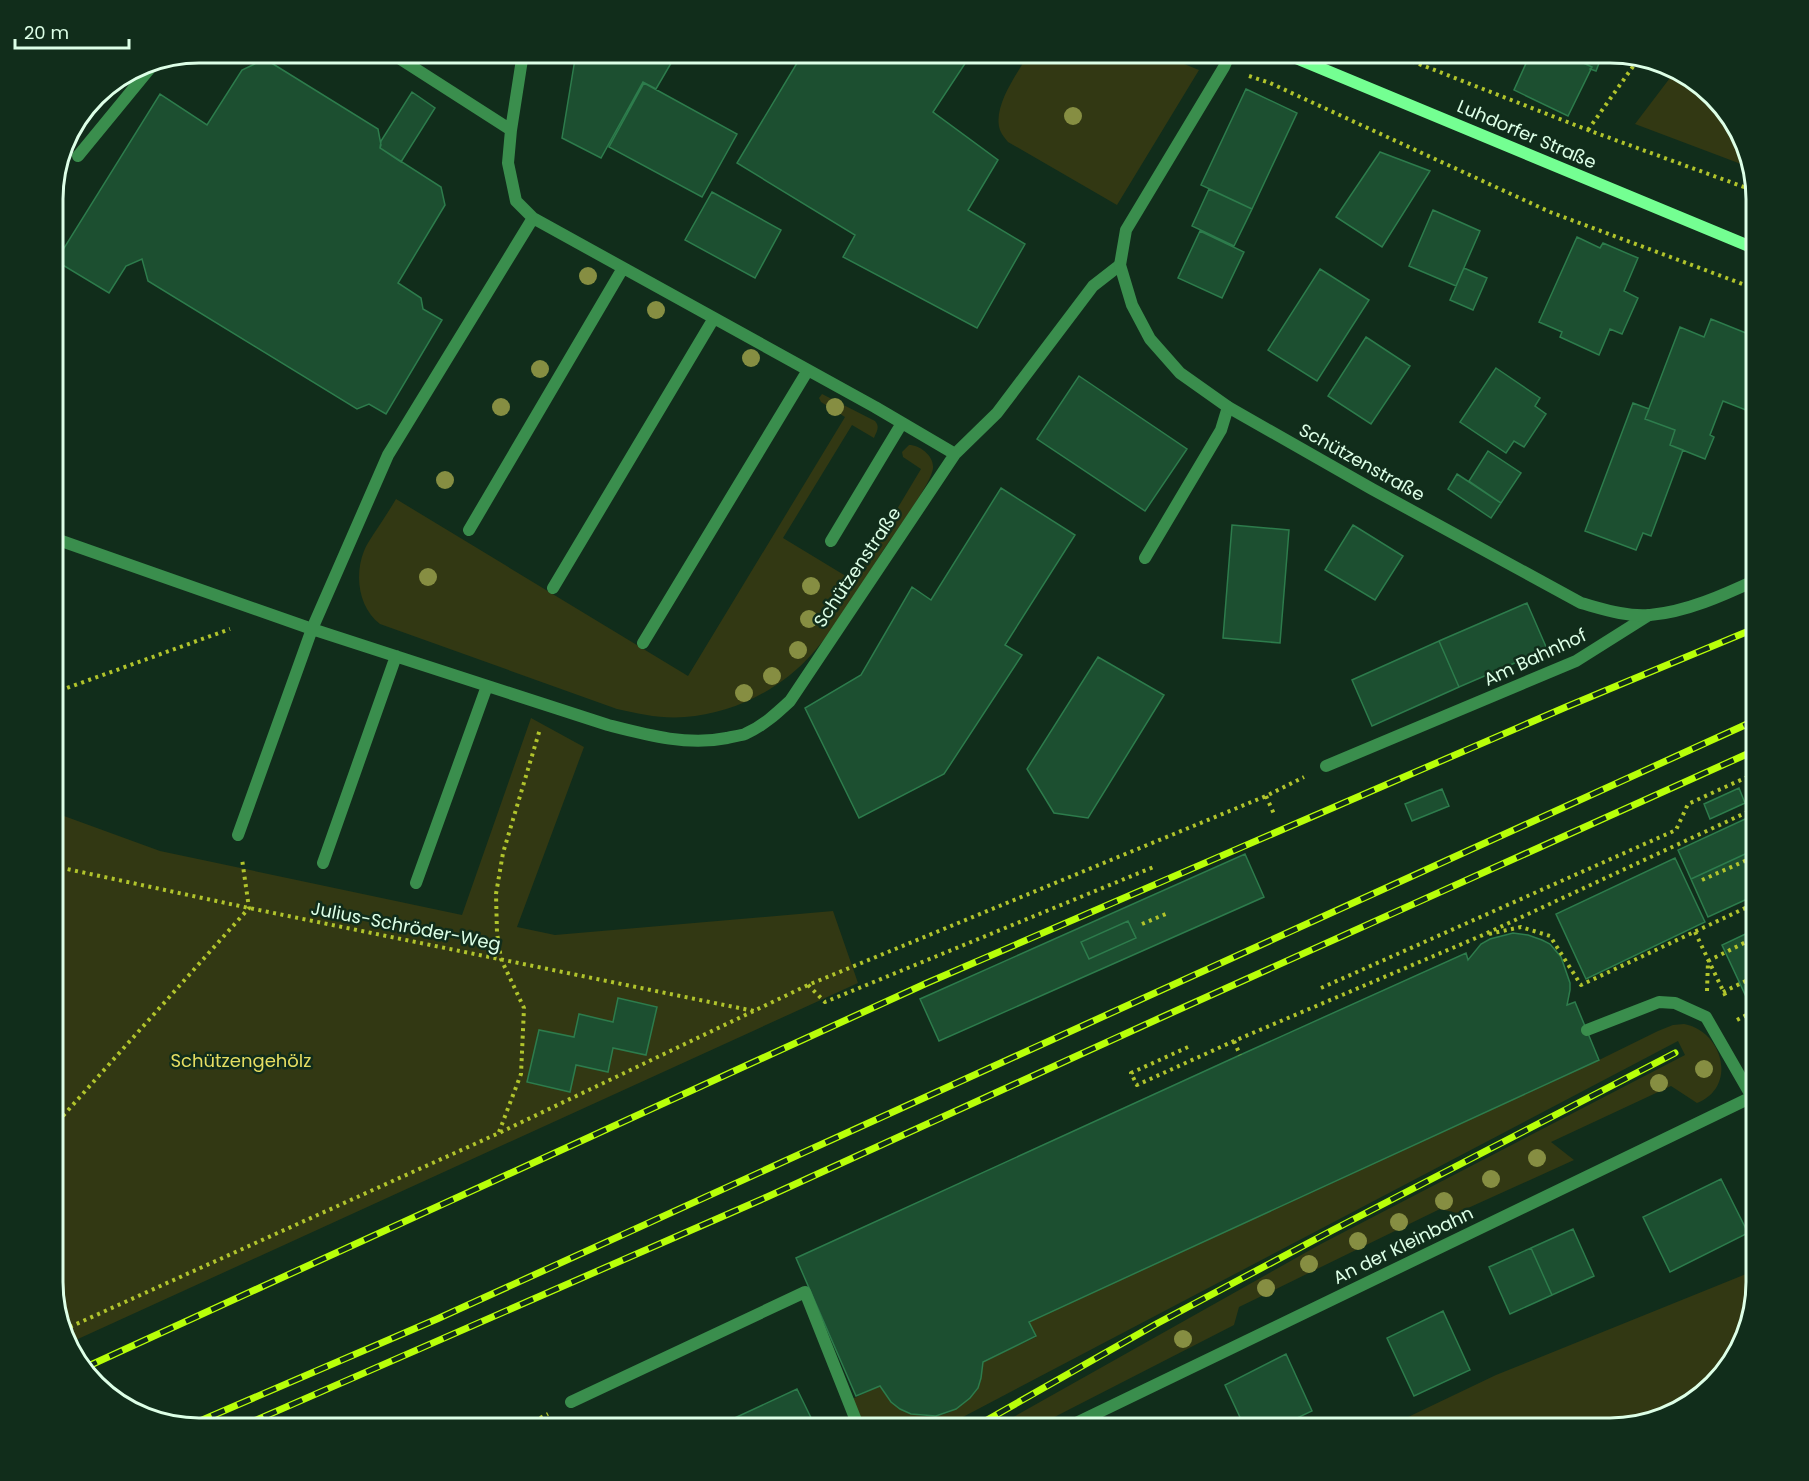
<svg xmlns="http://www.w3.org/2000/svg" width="1809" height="1481" viewBox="0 0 1809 1481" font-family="Poppins,sans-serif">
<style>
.green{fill:#323813}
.building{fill:#1c4f30;stroke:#2d7c4c;stroke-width:1.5}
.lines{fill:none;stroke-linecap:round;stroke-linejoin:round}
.path{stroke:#b1c42c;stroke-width:4;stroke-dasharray:3 4.5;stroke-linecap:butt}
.service{stroke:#3a8e4d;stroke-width:12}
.minor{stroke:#3a8e4d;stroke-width:12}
.secondary{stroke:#74ff92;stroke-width:12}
.rail-casing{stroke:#b8ff09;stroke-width:7}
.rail{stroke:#112d1b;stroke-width:4.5;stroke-dasharray:14;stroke-linecap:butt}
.tree{fill:#868e42}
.labels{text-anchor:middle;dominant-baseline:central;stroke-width:5;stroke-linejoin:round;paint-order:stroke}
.street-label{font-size:18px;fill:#ddffe7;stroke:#112d1b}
.park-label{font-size:18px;fill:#e6de62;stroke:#112d1b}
.rim{fill:none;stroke:#ddffe7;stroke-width:3}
</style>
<rect width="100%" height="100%" fill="#112d1b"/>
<!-- green -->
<path class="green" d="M 1029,53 L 1157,53 L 1199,70 L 1117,205 L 1008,142 C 1005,138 1002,135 1000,130 C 992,106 1018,73 1029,53 Z
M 1676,70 L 1707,89 L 1742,134 L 1749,167 L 1635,124 Z
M 822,394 L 875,421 C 880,427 877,431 874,438 L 852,425 L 783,538 L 854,581 L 921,469 L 903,457 L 902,452 L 909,445 C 920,445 934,456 933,468 C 932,483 894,534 884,549 C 862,583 839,624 812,654 C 780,690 732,714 685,717 C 662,719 639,714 617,709 L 380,624 C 359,608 354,576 364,551 C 366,545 370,540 373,535 C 381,523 389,511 396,499 L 688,676 L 845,417 L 821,402 L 819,398 Z
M 531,718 L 584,747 L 517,927 L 555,935 L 833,911 L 858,983 L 67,1344 L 53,1292 L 53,812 L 160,851 L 462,915 Z
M 1684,1024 C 1723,1031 1738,1087 1697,1103 L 1671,1086 L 1551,1142 L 1574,1160 L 1457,1213 L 1440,1209 L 1239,1307 L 1234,1325 L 1033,1428 L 994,1428 L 1319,1245 L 1685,1055 L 1678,1041 L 942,1428 L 859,1428 L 848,1401 L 880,1386 C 909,1437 980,1420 983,1362 L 1036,1337 L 1029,1322 L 1599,1060 L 1658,1031 L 1673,1025 Z
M 1756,1270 L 1756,1283 L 1749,1330 L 1720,1379 L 1675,1414 L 1610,1428 L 1385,1428 L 1496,1375 Z"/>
<!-- building -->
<path class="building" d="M 576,53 L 677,53 L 656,89 L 643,82 L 601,158 L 562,138 Z
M 803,53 L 972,53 L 933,112 L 998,160 L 968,210 L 1025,244 L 977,328 L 843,257 L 855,235 L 737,163 Z
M 1492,53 L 1514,53 L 1507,62 Z
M 1521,53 L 1562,53 L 1592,67 L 1568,116 L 1514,90 L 1528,59 L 1520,55 Z
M 1564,53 L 1603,53 L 1596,71 L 1590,69 L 1592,67 Z
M 265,59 L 378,129 L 381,145 L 380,148 L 441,187 L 445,205 L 398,283 L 421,298 L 423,309 L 442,320 L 386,414 L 369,404 L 357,409 L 148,281 L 142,259 L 126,266 L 109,293 L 56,261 L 160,94 L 207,125 L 242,70 Z
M 644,83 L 737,134 L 702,197 L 609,147 Z
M 1246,89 L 1297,113 L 1252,209 L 1201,185 Z
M 412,92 L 435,108 L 401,162 L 380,148 L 381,141 Z
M 1380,152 L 1430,171 L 1382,247 L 1336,217 Z
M 1209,189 L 1252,209 L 1234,246 L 1192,226 Z
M 712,192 L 781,230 L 755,278 L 685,240 Z
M 1433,210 L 1480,231 L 1456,286 L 1409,266 Z
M 1200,231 L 1244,252 L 1222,298 L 1178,278 Z
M 1577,237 L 1600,248 L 1603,243 L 1638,258 L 1624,291 L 1638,298 L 1622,334 L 1610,329 L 1599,355 L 1560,337 L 1562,332 L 1539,322 Z
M 1464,268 L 1487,278 L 1473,310 L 1450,300 Z
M 1320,269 L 1369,300 L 1317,381 L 1268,350 Z
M 1711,319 L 1756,337 L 1756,414 L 1723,401 L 1710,435 L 1714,437 L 1705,459 L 1670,445 L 1675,430 L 1645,419 L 1680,327 L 1704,337 Z
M 1366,337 L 1410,366 L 1371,424 L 1328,396 Z
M 1496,368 L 1540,398 L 1535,406 L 1546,414 L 1524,447 L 1514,441 L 1506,453 L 1460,422 Z
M 1079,376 L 1187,449 L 1145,511 L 1037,439 Z
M 1633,403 L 1649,409 L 1645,419 L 1675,430 L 1670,445 L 1683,450 L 1651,536 L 1643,533 L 1636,550 L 1585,531 Z
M 1488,451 L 1521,473 L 1501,503 L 1469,481 Z
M 1457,474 L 1501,503 L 1491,518 L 1448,489 Z
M 1001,488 L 1075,535 L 1005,645 L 1022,655 L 944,774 L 859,818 L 805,708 L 861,675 L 912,587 L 931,600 Z
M 1232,525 L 1289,530 L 1280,643 L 1223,638 Z
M 1353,525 L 1403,556 L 1375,600 L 1325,570 Z
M 1527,603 L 1547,649 L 1459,687 L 1439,641 Z
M 1439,641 L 1459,687 L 1372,726 L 1352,680 Z
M 1098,657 L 1164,695 L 1088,818 L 1054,813 L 1027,769 Z
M 1739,788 L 1745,803 L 1710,819 L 1704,804 Z
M 1442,789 L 1449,806 L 1412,821 L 1405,804 Z
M 1756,814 L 1756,849 L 1691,879 L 1678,850 Z
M 1756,849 L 1756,895 L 1708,917 L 1691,879 Z
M 1245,854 L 1264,897 L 939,1041 L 920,999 Z
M 1675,858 L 1705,922 L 1586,979 L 1556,914 Z
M 1128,921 L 1136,938 L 1089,959 L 1081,942 Z
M 1756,929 L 1756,1018 L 1722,945 Z
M 1513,933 L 1528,935 L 1542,940 L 1550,944 L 1561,957 L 1570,983 L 1570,990 L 1567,1005 L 1575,1002 L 1599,1060 L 1029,1322 L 1036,1336 L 983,1362 L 981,1378 L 978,1388 L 970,1398 L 956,1409 L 936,1416 L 911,1414 L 900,1409 L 891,1402 L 880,1386 L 856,1396 L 796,1258 L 1240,1055 L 1466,953 L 1468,960 L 1481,944 L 1490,939 Z
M 618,998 L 657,1007 L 646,1055 L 613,1048 L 608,1072 L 576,1065 L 570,1092 L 527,1082 L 539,1030 L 574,1037 L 579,1014 L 613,1022 Z
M 1721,1179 L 1748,1233 L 1670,1272 L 1643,1217 Z
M 1573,1229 L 1594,1276 L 1552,1295 L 1531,1248 Z
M 1531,1248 L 1552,1295 L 1510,1314 L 1489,1267 Z
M 1443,1311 L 1470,1370 L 1414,1396 L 1387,1338 Z
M 1286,1354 L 1312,1411 L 1276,1428 L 1245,1428 L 1225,1385 Z
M 797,1389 L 816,1428 L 713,1428 Z"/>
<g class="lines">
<!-- path -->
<path class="path" d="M 1191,53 L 1200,56
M 1391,53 L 1588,130 L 1755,191
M 1249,76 L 1270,83 L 1550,212 L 1756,289
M 1588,130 L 1639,58
M 53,693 L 230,629
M 1266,796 L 1274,814
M 53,866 L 249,908 L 754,1011
M 1702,880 L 1756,856
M 1142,924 L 1168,913
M 1695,932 L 1727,999
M 1489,934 L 1521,927 L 1550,936 L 1581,985 L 1756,903
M 808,985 L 825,1002 L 1156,866
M 1321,988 L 1676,830 L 1688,804 L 1756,773
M 1707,991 L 1708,961 L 1756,937
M 1723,992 L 1756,976
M 1737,1020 L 1756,1010
M 1234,1041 L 1240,1055
M 1188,1047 L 1131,1073 L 1137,1085 L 1234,1041 L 1483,935 L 1756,808
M 53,1127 L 249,908 L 242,859
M 499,1132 L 521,1074 L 524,1008 L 501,959 L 497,933 L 496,894 L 503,853 L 540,729
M 63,1330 L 499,1133 L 808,985 L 1266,796 L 1304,777
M 520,1428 L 548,1414"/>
<!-- service -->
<path class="service" d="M 391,53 L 511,130
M 523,53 L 511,130 L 508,163 L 516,201 L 533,218 L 875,407 L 955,454
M 78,156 L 156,61
M 469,530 L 623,268
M 53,538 L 312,629 L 608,725 C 647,735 687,746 727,738 C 733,736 740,736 745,734 C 763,726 776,714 790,701 L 955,454 L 997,413 L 1093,286 L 1120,265
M 831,541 L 902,423
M 1145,558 L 1221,430 L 1228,407
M 553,588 L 714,318
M 643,643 L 808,370
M 1326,766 L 1576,661 L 1649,615
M 238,835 L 312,629 L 388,455 L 533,218
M 323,863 L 396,656
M 416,883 L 487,686
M 1587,1030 L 1659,1002 L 1675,1003 L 1706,1017 L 1752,1097
M 571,1402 L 805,1292 L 859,1428"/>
<!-- minor -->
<path class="minor" d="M 1230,53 L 1224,67 L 1126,230 L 1120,265 L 1132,305 L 1150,339 L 1180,373 L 1228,407 L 1372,489 L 1581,603 C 1603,609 1626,617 1650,615 C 1686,612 1724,595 1756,580
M 1066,1428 L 1756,1095"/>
<!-- secondary -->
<path class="secondary" d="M 1284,53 L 1756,249"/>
<defs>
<path id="rail" d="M 84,1368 L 927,983 L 1566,707 L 1756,628
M 186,1427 L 437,1319 L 1756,720
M 238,1428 L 767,1197 L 1160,1018 L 1756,750
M 973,1428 L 1158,1323 L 1331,1231 L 1675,1053"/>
</defs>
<!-- rail casing -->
<use href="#rail" class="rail-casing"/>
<!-- rail -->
<use href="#rail" class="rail"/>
</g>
<!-- trees -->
<g class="tree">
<circle cx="1073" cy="116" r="9"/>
<circle cx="588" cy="276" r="9"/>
<circle cx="656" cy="310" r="9"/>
<circle cx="751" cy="358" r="9"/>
<circle cx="540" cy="369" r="9"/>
<circle cx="501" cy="407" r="9"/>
<circle cx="835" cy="407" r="9"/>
<circle cx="445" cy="480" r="9"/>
<circle cx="428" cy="577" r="9"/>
<circle cx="811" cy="586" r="9"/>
<circle cx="809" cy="619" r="9"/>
<circle cx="798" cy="650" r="9"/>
<circle cx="772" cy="676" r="9"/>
<circle cx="744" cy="693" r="9"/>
<circle cx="1704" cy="1069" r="9"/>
<circle cx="1659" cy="1083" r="9"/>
<circle cx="1537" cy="1158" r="9"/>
<circle cx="1491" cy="1179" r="9"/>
<circle cx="1444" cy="1201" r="9"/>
<circle cx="1399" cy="1222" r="9"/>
<circle cx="1358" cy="1241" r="9"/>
<circle cx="1309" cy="1264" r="9"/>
<circle cx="1266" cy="1288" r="9"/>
<circle cx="1183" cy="1339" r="9"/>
</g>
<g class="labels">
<!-- street labels -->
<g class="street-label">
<text transform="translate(1527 134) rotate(23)">Luhdorfer Straße</text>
<text transform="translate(1362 462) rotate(29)">Schützenstraße</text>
<text transform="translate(857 567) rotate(-56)">Schützenstraße</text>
<text transform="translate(1535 657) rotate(-25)">Am Bahnhof</text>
<text transform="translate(406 926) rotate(11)">Julius-Schröder-Weg</text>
<text transform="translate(1403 1245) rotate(-26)">An der Kleinbahn</text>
</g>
<!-- park labels -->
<g class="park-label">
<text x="241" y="1060">Schützengehölz</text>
</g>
</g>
<!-- crop -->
<path d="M0 0H1809V1481H0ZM199 63H1610A136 136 0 0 1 1746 199V1282A136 136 0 0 1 1610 1418H199A136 136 0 0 1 63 1282V199A136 136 0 0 1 199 63Z" fill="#112d1b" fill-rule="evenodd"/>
<path class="rim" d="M199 63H1610A136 136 0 0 1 1746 199V1282A136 136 0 0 1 1610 1418H199A136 136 0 0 1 63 1282V199A136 136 0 0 1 199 63Z"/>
<!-- scale -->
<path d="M15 39v9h114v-9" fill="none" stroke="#ddffe7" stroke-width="3"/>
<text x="24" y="39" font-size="18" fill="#ddffe7" stroke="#112d1b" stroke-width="4.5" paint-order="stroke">20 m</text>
</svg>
